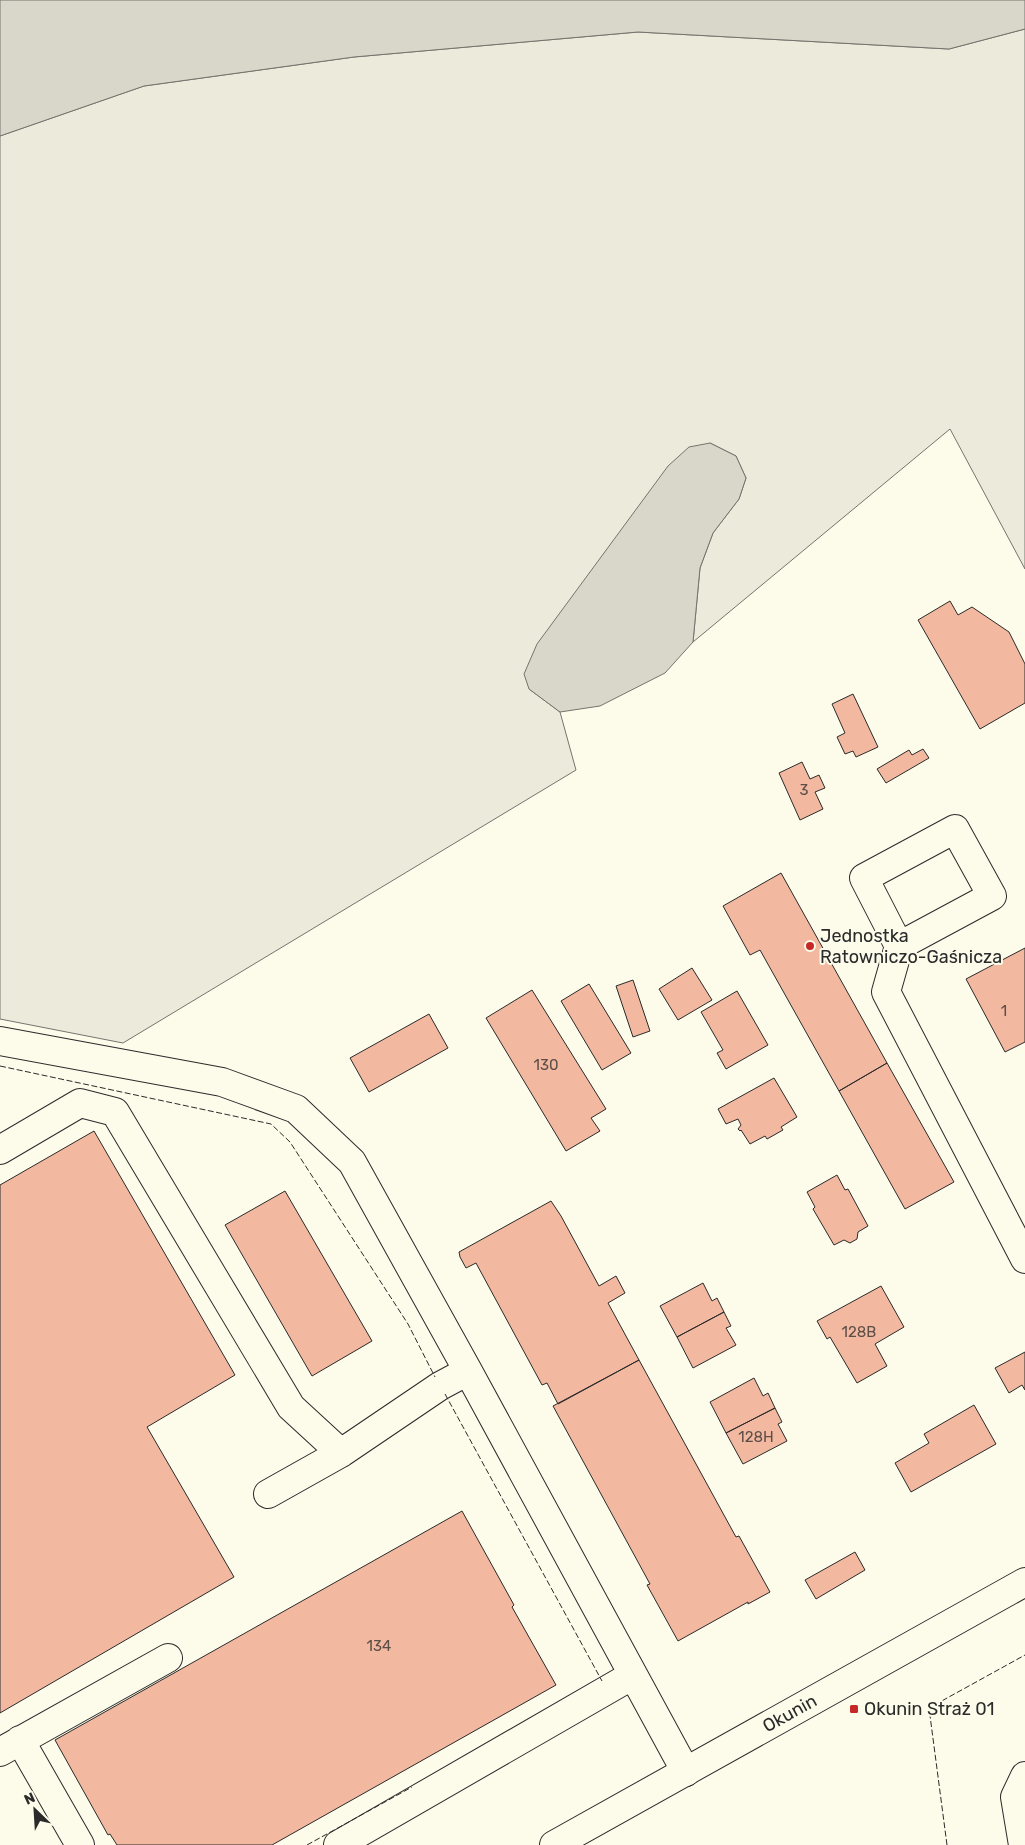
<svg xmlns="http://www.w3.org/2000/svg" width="1025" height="1845" viewBox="0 0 1025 1845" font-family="Rubik,sans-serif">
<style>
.green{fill:#ecebdb;stroke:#74746e}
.water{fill:#d8d7c9;stroke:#74746e}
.building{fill:#f2b8a0;stroke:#2b2b2b}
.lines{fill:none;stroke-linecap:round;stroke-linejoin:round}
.minor-casing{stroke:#2b2b2b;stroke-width:30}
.major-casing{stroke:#2b2b2b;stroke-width:30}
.minor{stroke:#fdfbea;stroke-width:28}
.major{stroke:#fdfbea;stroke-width:28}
.fence{stroke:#2b2b2b;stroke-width:1;stroke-dasharray:6 2.5;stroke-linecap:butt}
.poi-dot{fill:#c62828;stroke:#fdfbea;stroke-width:2}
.labels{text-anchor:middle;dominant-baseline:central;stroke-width:4;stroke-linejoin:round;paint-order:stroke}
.number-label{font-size:15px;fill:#5d4e48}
.poi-label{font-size:18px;fill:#2b2b2b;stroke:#fdfbea;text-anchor:start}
.street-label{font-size:18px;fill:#2b2b2b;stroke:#fdfbea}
</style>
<rect width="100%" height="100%" fill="#fdfbea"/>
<!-- green -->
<path class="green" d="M 1025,29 L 1025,569 L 950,429 L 693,642 L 700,568 L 713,533 L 739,499 L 746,478 L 736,456 L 710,443 L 529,689 L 560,712 L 576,770 L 123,1043 L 0,1019 L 0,136 L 144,86 L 354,57 L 638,32 L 949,49 Z"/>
<!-- water -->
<path class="water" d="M 0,0 L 1025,0 L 1025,29 L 949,49 L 638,32 L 354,57 L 144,86 L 0,136 Z
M 710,443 L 736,456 L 746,478 L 739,499 L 713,533 L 700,568 L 693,642 L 665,673 L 600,706 L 560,712 L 529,689 L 524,674 L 537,644 L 668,466 L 689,447 Z"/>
<!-- building -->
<path class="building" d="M 950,601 L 958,615 L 972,607 L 1009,632 L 1025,664 L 1025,703 L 980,729 L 918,620 Z
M 853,694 L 878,747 L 856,757 L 853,751 L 845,754 L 837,737 L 845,733 L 832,704 Z
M 923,749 L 929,758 L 886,783 L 877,769 L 909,750 L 912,755 Z
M 802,762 L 810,779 L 819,775 L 825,788 L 815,792 L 823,809 L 800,820 L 779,773 Z
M 781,873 L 887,1063 L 839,1091 L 760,950 L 750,955 L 723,906 Z
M 1025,948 L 1025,1042 L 1005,1052 L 966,979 Z
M 692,968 L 712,1000 L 678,1020 L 659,989 Z
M 633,980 L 650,1031 L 633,1037 L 616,986 Z
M 589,984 L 631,1053 L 602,1070 L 561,1001 Z
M 532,990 L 606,1109 L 591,1118 L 600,1131 L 566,1151 L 486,1018 Z
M 737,991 L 768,1045 L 726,1069 L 717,1053 L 723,1050 L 701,1012 Z
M 429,1014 L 448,1048 L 369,1092 L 350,1058 Z
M 887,1063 L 954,1182 L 905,1209 L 839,1091 Z
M 774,1078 L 797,1117 L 781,1127 L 783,1130 L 767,1139 L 765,1136 L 750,1144 L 741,1130 L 740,1131 L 738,1129 L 741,1125 L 738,1119 L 726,1124 L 718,1109 Z
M 94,1131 L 235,1375 L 147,1427 L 234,1577 L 0,1713 L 0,1185 Z
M 837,1175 L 845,1190 L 848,1189 L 868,1226 L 858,1232 L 857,1239 L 850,1243 L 844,1240 L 834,1245 L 813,1209 L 815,1207 L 807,1192 Z
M 285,1191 L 372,1341 L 312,1376 L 225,1225 Z
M 551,1201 L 561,1216 L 599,1286 L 616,1276 L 625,1293 L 608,1303 L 639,1360 L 558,1404 L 547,1383 L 542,1385 L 476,1263 L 466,1268 L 460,1257 L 459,1252 Z
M 703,1283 L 712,1301 L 717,1298 L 724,1312 L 677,1337 L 660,1306 Z
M 881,1286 L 904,1327 L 875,1344 L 887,1366 L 857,1383 L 830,1337 L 827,1339 L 817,1321 Z
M 724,1312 L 731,1326 L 726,1328 L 736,1345 L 693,1368 L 677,1337 Z
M 1025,1352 L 1025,1390 L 1022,1385 L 1009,1393 L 995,1368 Z
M 639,1360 L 736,1537 L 739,1536 L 770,1592 L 748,1604 L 748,1602 L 678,1641 L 647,1585 L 650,1584 L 553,1406 Z
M 754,1378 L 763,1396 L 768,1393 L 775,1408 L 726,1433 L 710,1402 Z
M 974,1405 L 996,1444 L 911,1492 L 895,1463 L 929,1443 L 924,1434 Z
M 775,1408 L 782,1422 L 778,1424 L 787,1441 L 743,1464 L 726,1433 Z
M 462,1511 L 514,1605 L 512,1607 L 556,1685 L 272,1845 L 117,1845 L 110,1834 L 108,1835 L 55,1740 Z
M 855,1552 L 865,1570 L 816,1599 L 805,1580 Z"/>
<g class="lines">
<defs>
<path id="minor" d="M 899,946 L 992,896 L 955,829 L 864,878 L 899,946 L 886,992 L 1025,1259
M 0,1041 L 222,1082 L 296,1109 L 352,1162 L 468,1371 L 686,1772
M 0,1150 L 80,1103 L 115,1112 L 291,1407 L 341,1453
M 268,1494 L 341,1453 L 440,1386 L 468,1371
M 20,1740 L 80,1845
M 0,1752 L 168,1658
M 338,1845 L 633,1675
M 1023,1845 L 1015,1797 L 1025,1776"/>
<g id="major">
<path id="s1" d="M 554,1845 L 1025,1582"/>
</g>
</defs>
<!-- minor casing -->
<use href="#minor" class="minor-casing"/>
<!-- major casing -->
<use href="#major" class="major-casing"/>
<!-- minor -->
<use href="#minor" class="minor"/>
<!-- major -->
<use href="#major" class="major"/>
<!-- fence -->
<path class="fence" d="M 0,1066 L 271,1124 L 290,1142 L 408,1324 L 435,1377
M 445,1394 L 602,1681
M 307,1845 L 412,1787
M 947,1845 L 929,1708 L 1025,1655"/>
</g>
<!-- markers -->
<g class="poi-dot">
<circle cx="810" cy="946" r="5"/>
<rect x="849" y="1704" width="10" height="10" rx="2.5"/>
</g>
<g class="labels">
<!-- number labels -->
<g class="number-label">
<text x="804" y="790">3</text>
<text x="1004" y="1011">1</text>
<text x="546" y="1065">130</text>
<text x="859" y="1332">128B</text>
<text x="756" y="1437">128H</text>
<text x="379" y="1646">134</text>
</g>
<!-- poi labels -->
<g class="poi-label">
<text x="820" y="936">Jednostka<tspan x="820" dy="21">Ratowniczo-Gaśnicza</tspan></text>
<text x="864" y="1709">Okunin Straż 01</text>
</g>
<!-- street labels -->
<g class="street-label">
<text stroke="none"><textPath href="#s1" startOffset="270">Okunin</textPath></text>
</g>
</g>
<!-- north arrow -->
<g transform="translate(35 1810) rotate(335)" stroke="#fdfbea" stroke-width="4" paint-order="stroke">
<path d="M0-4L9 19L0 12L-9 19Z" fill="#2b2b2b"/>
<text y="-8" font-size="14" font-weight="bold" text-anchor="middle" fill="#2b2b2b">N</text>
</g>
</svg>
